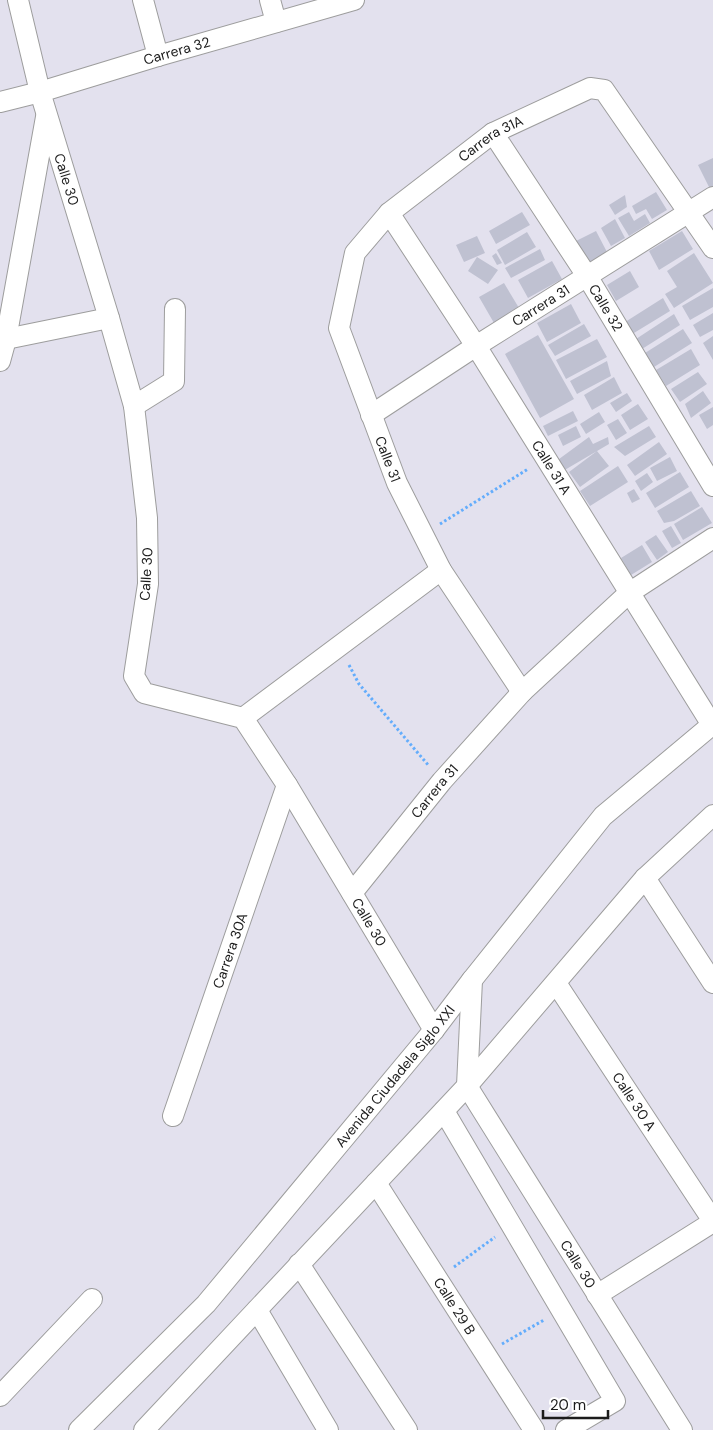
<svg xmlns="http://www.w3.org/2000/svg" width="713" height="1430" font-family="'DM Sans',sans-serif">
<style>
.building{fill:#bfc1d1}
.lines{fill:none;stroke-linecap:round;stroke-linejoin:round}
.minor-casing{stroke:#9d9d9d;stroke-width:22}
.path{stroke:#64adfc;stroke-width:3;stroke-dasharray:2.5 2.5;stroke-linecap:butt}
.minor{stroke:#fff;stroke-width:20}
.labels{text-anchor:middle;stroke-width:5;stroke-linejoin:round;paint-order:stroke}
.street-label{font-size:14px;fill:#1c1c1c;stroke:#fff}
</style>
<rect width="100%" height="100%" fill="#e3e1ee"/>
<!-- building -->
<path class="building" d="M713,158V190L711,191L698,165Z
M656,192L667,210L652,219L646,209L636,214L632,206Z
M625,195L627,207L615,215L609,205Z
M522,212L530,225L496,244L489,231Z
M629,212L634,221L645,214L650,223L629,236L618,218Z
M615,219L625,238L611,246L601,228Z
M596,231L608,254L588,264L576,241Z
M682,231L693,249L659,270L649,251Z
M527,232L536,247L505,265L497,250Z
M477,236L485,253L464,262L456,245Z
M540,249L545,260L511,278L505,268Z
M496,253L502,263L497,265L492,256Z
M694,253L713,283L674,308L665,294L677,287L667,271Z
M477,257L498,270L488,284L468,271Z
M552,261L562,279L528,298L518,280Z
M630,271L639,287L616,301L607,285Z
M504,283L519,308L494,323L479,297Z
M713,288V307L690,320L682,306Z
M663,298L670,311L629,336L622,324Z
M571,304L581,323L547,342L537,323Z
M713,313V330L700,337L693,325Z
M674,314L680,325L642,349L636,339Z
M584,324L591,336L555,356L548,345Z
M683,329L692,343L654,367L645,353Z
M538,335L574,399L540,418L505,354Z
M713,336V360L703,343Z
M597,339L607,357L566,379L556,360Z
M691,349L700,365L666,386L656,370Z
M607,361L611,376L577,394L570,381Z
M698,372L707,384L680,402L671,389Z
M614,377L622,393L592,410L584,395Z
M703,391L711,403L691,418L685,404Z
M627,393L632,401L616,412L610,403Z
M638,404L648,419L630,430L621,415Z
M713,407V425L707,429L699,415Z
M573,411L578,421L548,436L543,426Z
M599,412L605,422L586,434L580,424Z
M618,419L627,433L616,440L607,425Z
M576,426L581,437L563,446L558,435Z
M649,426L656,437L625,456L614,447Z
M589,437L593,444L608,437L609,444L563,471L555,462Z
M659,442L667,454L635,476L627,465Z
M597,451L609,466L580,487L569,472Z
M670,457L677,471L657,481L650,468Z
M618,466L628,482L590,506L580,491Z
M680,472L689,487L655,508L646,493Z
M647,473L653,482L641,491L635,481Z
M634,489L640,499L632,503L627,493Z
M691,491L700,506L674,521L664,523L657,511Z
M702,507L712,523L683,540L674,524Z
M671,526L681,543L672,548L662,531Z
M656,535L668,552L657,560L645,542Z
M642,545L652,562L631,575L621,558Z"/>
<g class="lines">
<defs>
<g id="minor">
<path id="s1" d="M18,0L40,92L109,318L134,406L147,518L148,584L134,676L144,693L243,718L287,785L434,1030"/>
<path d="M143,0L158,56"/>
<path d="M270,0L276,22"/>
<path id="s2" d="M0,102L40,92L158,56L354,0"/>
<path id="s3" d="M493,133L587,276L713,486"/>
<path id="s4" d="M389,213L476,346L712,725"/>
<path d="M0,338L6,339L109,318"/>
<path d="M0,361L6,339L46,117"/>
<path d="M134,406L174,381L175,309"/>
<path id="s5" d="M371,415L476,346L713,197"/>
<path id="s6" d="M522,692L441,570L397,483L339,328L355,253L389,213L493,133L590,88L604,90L713,248"/>
<path d="M243,718L441,570"/>
<path d="M645,878L713,983"/>
<path id="s7" d="M352,893L442,781L522,692L629,593L713,538"/>
<path id="s8" d="M472,980L467,1086L682,1430"/>
<path id="s9" d="M556,983L713,1221"/>
<path d="M444,1111L615,1401L566,1430"/>
<path id="s10" d="M173,1116L287,785"/>
<path id="s11" d="M376,1183L534,1430"/>
<path d="M299,1264L407,1430"/>
<path d="M597,1295L713,1222"/>
<path d="M257,1310L328,1430"/>
<path d="M0,1396L92,1299"/>
<path id="s12" d="M79,1430L206,1304L434,1030L472,980L603,816L713,724"/>
<path d="M144,1430L467,1086L645,878L713,815"/>
</g>
</defs>
<!-- minor casing -->
<use href="#minor" class="minor-casing"/>
<!-- path -->
<path class="path" d="M440,524L528,469
M349,665L359,684L429,766
M454,1267L495,1237
M502,1344L544,1320"/>
<!-- minor -->
<use href="#minor" class="minor"/>
</g>
<g class="labels">
<!-- street labels -->
<g class="street-label">
<text dy="5" stroke="none"><textPath href="#s2" startOffset="184">Carrera 32</textPath></text>
<text dy="5" stroke="none"><textPath href="#s6" startOffset="665">Carrera 31A</textPath></text>
<text dy="5" stroke="none"><textPath href="#s1" startOffset="186">Calle 30</textPath></text>
<text dy="5" stroke="none"><textPath href="#s5" startOffset="202">Carrera 31</textPath></text>
<text dy="5" stroke="none"><textPath href="#s3" startOffset="208">Calle 32</textPath></text>
<text transform="translate(388 459) rotate(69)" y="5">Calle 31</text>
<text dy="5" stroke="none"><textPath href="#s4" startOffset="302">Calle 31 A</textPath></text>
<text transform="translate(146 574) rotate(-87)" y="5">Calle 30</text>
<text dy="5" stroke="none"><textPath href="#s7" startOffset="131">Carrera 31</textPath></text>
<text dy="5" stroke="none"><textPath href="#s1" startOffset="1056">Calle 30</textPath></text>
<text dy="5" stroke="none"><textPath href="#s10" startOffset="175">Carrera 30A</textPath></text>
<text dy="5" stroke="none"><textPath href="#s12" startOffset="475">Avenida Ciudadela Siglo XXI</textPath></text>
<text dy="5" stroke="none"><textPath href="#s9" startOffset="142">Calle 30 A</textPath></text>
<text dy="5" stroke="none"><textPath href="#s8" startOffset="316">Calle 30</textPath></text>
<text dy="5" stroke="none"><textPath href="#s11" startOffset="146">Calle 29 B</textPath></text>
</g>
</g>
<!-- scale -->
<path d="M543 1410v8h65v-8" fill="none" stroke="#1c1c1c" stroke-width="2.5"/>
<text x="550" y="1410" font-size="15" fill="#1c1c1c" stroke="#ffffff" stroke-width="4" paint-order="stroke">20 m</text>
</svg>
